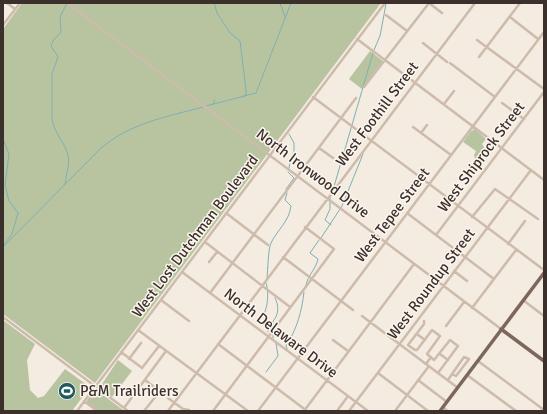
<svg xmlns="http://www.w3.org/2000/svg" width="547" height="414" font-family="Signika,sans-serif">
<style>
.green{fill:#b8c4a0}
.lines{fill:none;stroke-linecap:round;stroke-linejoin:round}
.stream{stroke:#7fb0b2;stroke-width:1}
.minor{stroke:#cdbbac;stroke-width:2.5}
.major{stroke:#7d675c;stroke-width:3.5}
.labels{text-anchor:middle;stroke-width:3;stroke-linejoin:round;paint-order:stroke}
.street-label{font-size:15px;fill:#3b302b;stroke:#fbf5ee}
.poi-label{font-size:15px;fill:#3b302b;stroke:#fbf5ee;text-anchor:start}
</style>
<rect width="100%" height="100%" fill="#f4ebe1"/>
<!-- green -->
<path class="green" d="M22,3H381L95,383L3,314V29Z
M370,51L383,61L362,89L349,79Z
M475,129L486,139L482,144L486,151L479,164L476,162L474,155L476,151L463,142L471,131Z
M3,320L35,344L27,360L30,390L38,398L44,396L65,369L90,387L72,411H3Z
M118,360L132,371L112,397L101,389L102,384Z
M95,389L123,410L122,411H98L86,402Z"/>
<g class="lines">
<!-- stream -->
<path class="stream" d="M214,3L217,13L230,33L240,41L246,90V95L242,97
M280,3L285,17
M374,50L380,36L386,4
M213,104L215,100
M206,106L256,93L291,3
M289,134L294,143V152L291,157L289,168
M3,139L9,154L5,185L9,201L18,213L12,234L3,246
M64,185C67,181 65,178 67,173C74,147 56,141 52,119V74L58,57L51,46L53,41L61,32L60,17L67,3
M286,189L294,178L288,172
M333,190L373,53
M330,197V209L325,220L331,225
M321,238L342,206L363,154
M3,247L100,149C130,123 166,117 203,107
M267,278C268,270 268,249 271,243C277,230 289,222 291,206L285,200L287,193
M266,283C269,291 268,306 264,314L268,324V332
M306,285C308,275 316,269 318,259L310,253L319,240
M273,329V321C279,315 279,305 275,298
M273,332V338
M287,349L286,345C297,330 302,310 304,292
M266,372L278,356L276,343"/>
<!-- minor -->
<path class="minor" d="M7,3L15,9
M67,3L501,329
M429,3L442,13
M386,15L407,31
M510,17L538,39
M3,25L20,3
M357,39L544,180
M477,40L544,89
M423,43L447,62
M479,57L520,3
M450,63L495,97
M364,87L429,3
M313,97L544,270
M502,103L524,119
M444,104L454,91
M413,127L451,155
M421,133L427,125
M319,148L333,158
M226,213L268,245
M407,213L494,279
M472,217L495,189L538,219
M436,235L544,92
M205,242L290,307
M508,244L525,221
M283,257L353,310
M209,262L217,252
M454,271L467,281
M182,272L368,411
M210,293L356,98
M161,300L189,321
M523,300L544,316
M472,308L516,250
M362,316L458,388
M3,317L128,411
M424,321V324L408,345L415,350H417L432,330L440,336L427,354L434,360L450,340L458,346L438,373
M446,326L464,302
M138,330L248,411
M417,334L425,340
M333,340L348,351
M218,344L307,411
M121,352L142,368L159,346
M440,354L448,360
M129,359L141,343
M478,361L544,410
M426,364L431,357
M378,373L428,411
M467,375L516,411
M145,380L162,393
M418,380L447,402
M448,380L452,374L456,376L469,359L464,357L452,374
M168,398L183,409L189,410
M84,401L97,411
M443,407L447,411
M124,408L166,351
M77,411L385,3
M144,411L160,391
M168,411L475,3
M213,411L334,249L305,227
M258,411L544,32
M304,411L414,264
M337,411L348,396
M349,411L531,170
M395,411L429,366"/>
<!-- major -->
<path class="major" d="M501,329L544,361
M440,411L544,273"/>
</g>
<!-- icons -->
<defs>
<symbol id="stadium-disc" viewBox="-11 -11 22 22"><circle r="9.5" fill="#1f5a5e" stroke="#fbf5ee"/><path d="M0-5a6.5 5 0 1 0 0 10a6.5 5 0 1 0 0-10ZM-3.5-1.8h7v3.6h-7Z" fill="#fff"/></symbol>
</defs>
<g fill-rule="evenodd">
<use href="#stadium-disc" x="57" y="381" width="20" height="20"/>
</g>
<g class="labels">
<!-- street labels -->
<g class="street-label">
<text transform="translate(377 114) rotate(-53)" y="5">West Foothill Street</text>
<text transform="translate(481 157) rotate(-53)" y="5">West Shiprock Street</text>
<text transform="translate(313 173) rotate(37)" y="5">North Ironwood Drive</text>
<text transform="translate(392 215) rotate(-53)" y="5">West Tepee Street</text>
<text transform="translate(195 236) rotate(-53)" y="5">West Lost Dutchman Boulevard</text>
<text transform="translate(431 284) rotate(-53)" y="5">West Roundup Street</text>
<text transform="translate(281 333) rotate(37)" y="5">North Delaware Drive</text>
</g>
<!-- poi labels -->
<g class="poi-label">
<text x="80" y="396">P&amp;M Trailriders</text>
</g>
</g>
<!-- border -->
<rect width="547" height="414" fill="none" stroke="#3b302b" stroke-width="8"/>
</svg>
